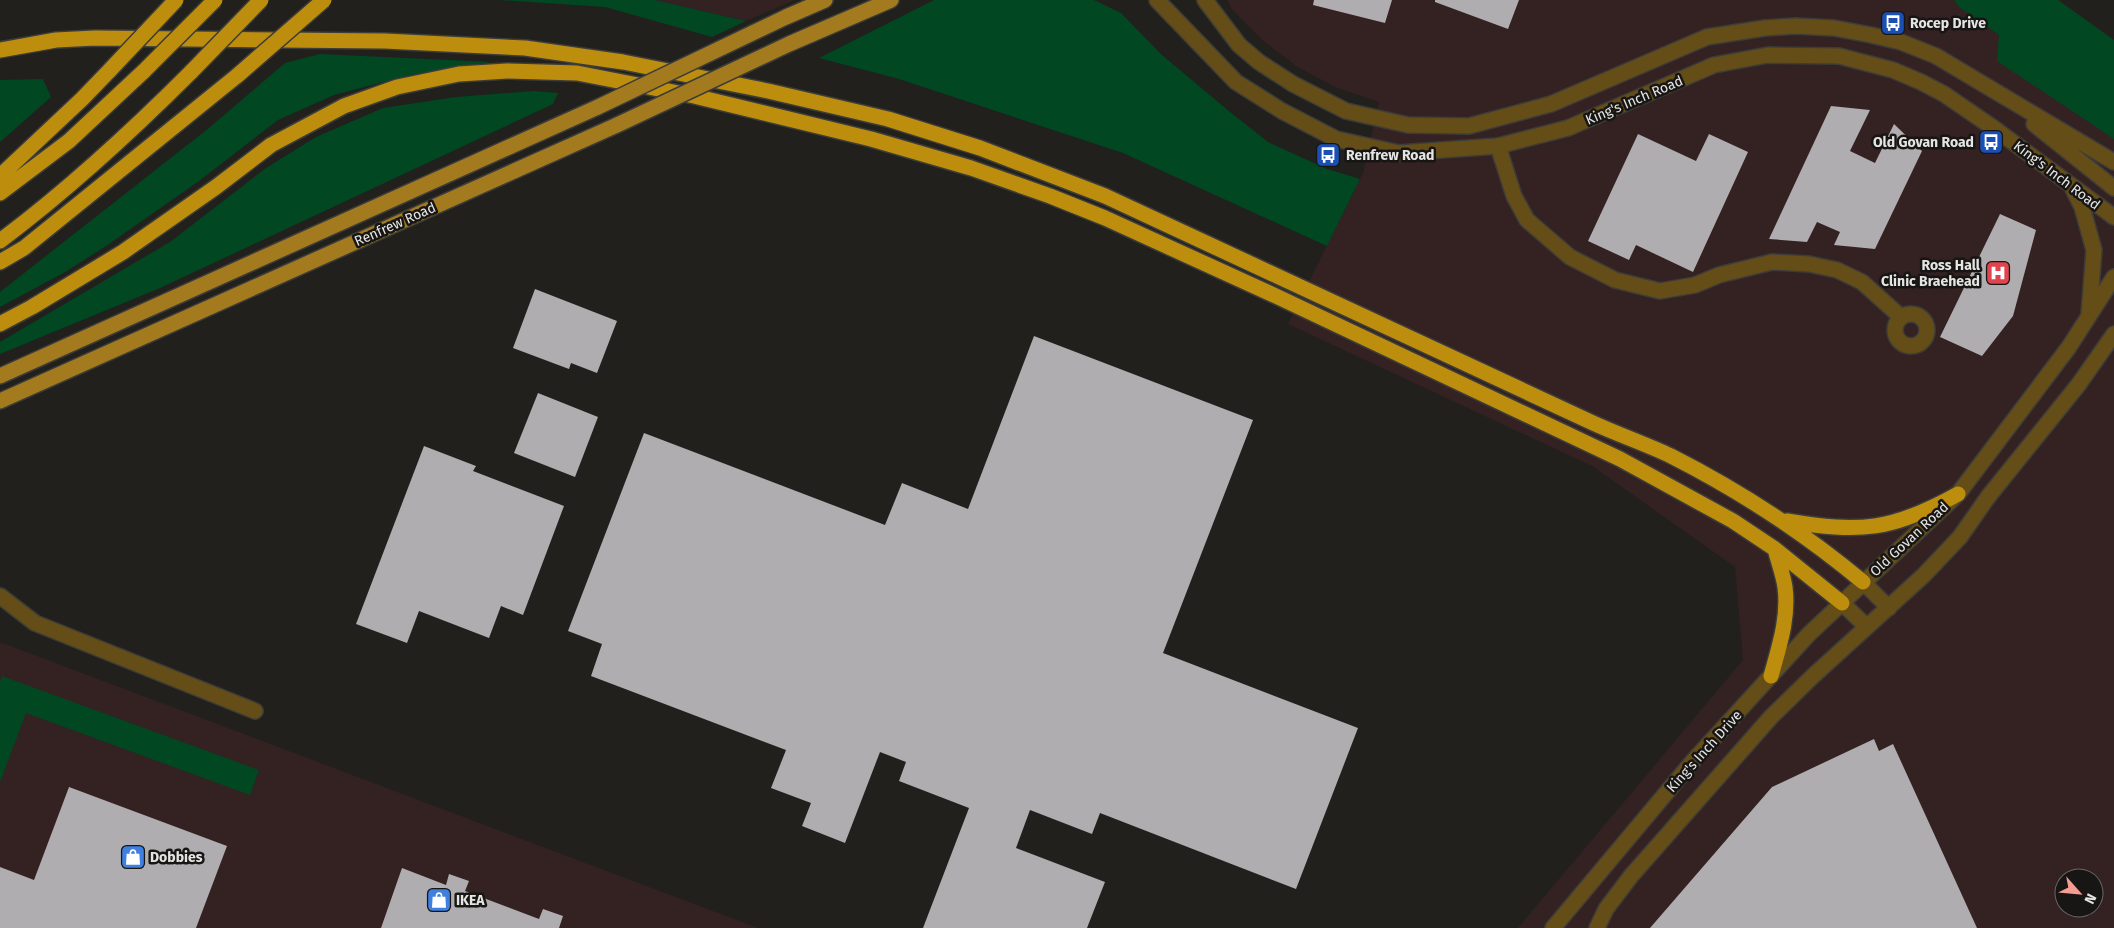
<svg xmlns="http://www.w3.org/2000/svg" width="2114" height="928" font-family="'Fira Sans',sans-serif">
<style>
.commercial{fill:#342122;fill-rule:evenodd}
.green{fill:#004722}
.building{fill:#afadb0}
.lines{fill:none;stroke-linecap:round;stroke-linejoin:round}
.minor-casing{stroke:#3c3c39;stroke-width:18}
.tertiary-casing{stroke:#3c3c39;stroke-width:18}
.primary-casing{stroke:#3c3c39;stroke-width:18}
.motorway-casing{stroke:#3c3c39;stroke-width:18}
.minor{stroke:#654d18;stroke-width:15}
.tertiary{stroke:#654d18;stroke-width:15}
.primary{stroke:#a37b1e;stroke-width:15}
.motorway{stroke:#bd8d0e;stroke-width:15}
.primary-bridge-casing{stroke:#3c3c39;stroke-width:18;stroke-linecap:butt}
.motorway-bridge-casing{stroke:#3c3c39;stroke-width:18;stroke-linecap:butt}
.primary-bridge{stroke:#a37b1e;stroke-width:15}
.motorway-bridge{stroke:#bd8d0e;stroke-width:15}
.labels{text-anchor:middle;stroke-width:5;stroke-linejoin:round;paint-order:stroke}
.poi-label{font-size:14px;font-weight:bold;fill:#e5e5e3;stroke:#171614;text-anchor:start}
.street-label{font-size:14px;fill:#e5e5e3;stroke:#171614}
</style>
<rect width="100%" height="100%" fill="#21201d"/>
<!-- commercial -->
<path class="commercial" d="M655,0H795L746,21Z
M1227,0H2058L2114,40V928H1518L1743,660L1735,567L1592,466L1288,324L1363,173L1379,102L1335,87L1296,66L1261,39L1232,9ZM2064,878H2094V908H2064Z
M0,642L758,928H0Z"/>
<!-- green -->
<path class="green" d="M499,0H655L746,21L712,37L605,7Z
M934,0H1094L1121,13L1162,55L1230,112L1268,142L1327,169L1360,179L1327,246L1123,153L899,79L819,58Z
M1954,0H2058L2114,40V139L1997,61L1999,35L1959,7Z
M320,54L491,62L410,75L334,95L278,120L199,181L109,244L67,271L0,307V292L209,128L285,63Z
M43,79L51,97L0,142V80Z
M534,91L558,93L553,104L160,288L0,354V342L170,242L266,168L316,137L383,108L456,97Z
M2,676L259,770L250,795L26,713L0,782V682Z"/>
<!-- building -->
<path class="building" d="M1314,0H1392L1385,23L1313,5Z
M1435,0H1519L1508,29L1435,2Z
M1831,106L1870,110L1850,151L1875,163L1894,124L1922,151L1875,249L1834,245L1840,232L1817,222L1807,242L1769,239Z
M1638,134L1696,161L1709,134L1748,152L1693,272L1636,245L1629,260L1588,241Z
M2000,214L2036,230L2013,316L1982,356L1940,337Z
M535,289L617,321L597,373L571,363L569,369L513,348Z
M1034,336L1253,420L1163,653L1358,728L1296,889L1100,813L1092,834L1030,810L1016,848L1105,882L1087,928H923L969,808L899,781L906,762L880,752L845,843L802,826L811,803L771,788L786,750L591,676L602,644L568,631L644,433L885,525L902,483L968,509Z
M538,393L598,417L575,477L514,453Z
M424,446L476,466L473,471L564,506L523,615L501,606L489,638L419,611L407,643L356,624Z
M1874,739L1879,751L1893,744L1977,928H1650L1772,787Z
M69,787L227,846L196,928H0V867L34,880Z
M402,868L446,885L449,874L469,881L465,891L539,919L543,909L563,916L559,928H381Z"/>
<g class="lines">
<defs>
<path id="minor" d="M1498,146L1514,196L1527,220L1570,257L1615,280L1660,291L1695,285L1719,275L1772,262L1809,264L1837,270L1862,282L1901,317
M1895 330a16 16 0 1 1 32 0a16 16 0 1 1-32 0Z
M0,596L35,623L255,711"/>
<path id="tertiary" d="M1157,0L1236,82L1282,111L1336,139L1399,153L1498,146L1568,128L1714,65L1768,55L1839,56L1893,70L1921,82L1944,94L1995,129L2114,217
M1205,0L1239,45L1259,62L1293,84L1346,111L1408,125L1469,126L1551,104L1707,37L1765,28L1795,26L1834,28L1871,35L1901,42L1936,56L2114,162
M2034,124L2114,188
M2073,189L2082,207L2094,250L2089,314
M1863,582L1889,608
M1842,603L1867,627
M1553,928L1693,761L1809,634L1958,494L2069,347L2114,277
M1597,928L1606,909L1631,876L1771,717L1813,676L1924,575L1960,537L1988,497L2079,384L2114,334"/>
<path id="primary" d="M786,17L825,0
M789,44L891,0
M0,376L598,107
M0,401L617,125"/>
<path id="motorway" d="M0,50L56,40L95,38L385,41L525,48L623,62L768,91L888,119L980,148L1105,196L1593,423C1619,435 1646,444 1671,456C1740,491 1803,532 1863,582
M0,176L82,99L110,70
M0,193L69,141L144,71
M0,241C68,190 131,132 191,72
M0,262L24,248L238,75
M0,324L32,307L123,252L216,187L271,145L344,106L397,87L459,74L507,71L577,73L694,96L871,139L971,168L1050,196L1105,218L1278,297L1620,459L1733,521L1775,549L1842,603
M1787,521C1860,533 1892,531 1958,494
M1771,676C1779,647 1789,618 1785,587C1783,574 1778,561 1775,549"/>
</defs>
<!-- minor casing -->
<use href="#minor" class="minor-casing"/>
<!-- tertiary casing -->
<use href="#tertiary" class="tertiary-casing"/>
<!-- primary casing -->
<use href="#primary" class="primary-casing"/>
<!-- motorway casing -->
<use href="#motorway" class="motorway-casing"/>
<!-- minor -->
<use href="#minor" class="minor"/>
<!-- tertiary -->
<use href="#tertiary" class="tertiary"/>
<!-- primary -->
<use href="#primary" class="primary"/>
<!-- motorway -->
<use href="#motorway" class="motorway"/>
<defs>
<path id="primary-bridge" d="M598,107L786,17
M617,125L789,44"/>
<path id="motorway-bridge" d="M110,70L176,0
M144,71L215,0
M191,72L261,0
M238,75L324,0"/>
</defs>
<!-- primary-bridge casing -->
<use href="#primary-bridge" class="primary-bridge-casing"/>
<!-- motorway-bridge casing -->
<use href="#motorway-bridge" class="motorway-bridge-casing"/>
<!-- primary-bridge -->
<use href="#primary-bridge" class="primary-bridge"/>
<!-- motorway-bridge -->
<use href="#motorway-bridge" class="motorway-bridge"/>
</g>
<!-- icons -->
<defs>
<symbol id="bus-square" viewBox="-11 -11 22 22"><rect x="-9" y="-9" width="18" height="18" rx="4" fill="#1a4fb4" stroke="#171614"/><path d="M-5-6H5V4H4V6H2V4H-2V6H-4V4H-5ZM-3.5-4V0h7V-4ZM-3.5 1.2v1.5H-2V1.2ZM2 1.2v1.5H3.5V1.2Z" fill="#fff"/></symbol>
<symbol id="hospital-square" viewBox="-11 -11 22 22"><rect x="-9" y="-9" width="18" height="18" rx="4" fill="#e0444e" stroke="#171614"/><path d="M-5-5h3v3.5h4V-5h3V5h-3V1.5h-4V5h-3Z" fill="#fff"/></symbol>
<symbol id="shop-square" viewBox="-11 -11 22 22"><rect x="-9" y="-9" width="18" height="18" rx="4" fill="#3f7fe0" stroke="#171614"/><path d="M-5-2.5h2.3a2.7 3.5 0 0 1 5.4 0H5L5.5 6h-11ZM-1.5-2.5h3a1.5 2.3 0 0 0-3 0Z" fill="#fff"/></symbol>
</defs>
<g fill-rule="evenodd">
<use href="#bus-square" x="1879" y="9" width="28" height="28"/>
<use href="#bus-square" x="1977" y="128" width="28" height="28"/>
<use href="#bus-square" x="1314" y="141" width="28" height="28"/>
<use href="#hospital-square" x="1984" y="259" width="28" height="28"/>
<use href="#shop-square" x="119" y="843" width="28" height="28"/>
<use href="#shop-square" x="425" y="886" width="28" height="28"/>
</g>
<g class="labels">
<!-- poi labels -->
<g class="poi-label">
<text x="1910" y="28">Rocep Drive</text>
<text x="1974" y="147" text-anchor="end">Old Govan Road</text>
<text x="1346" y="160">Renfrew Road</text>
<text x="1980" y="270" text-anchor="end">Ross Hall<tspan x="1980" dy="16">Clinic Braehead</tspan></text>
<text x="150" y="862">Dobbies</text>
<text x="456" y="905">IKEA</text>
</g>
<!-- street labels -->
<g class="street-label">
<text transform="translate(1634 100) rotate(-23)" y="5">King's Inch Road</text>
<text transform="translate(2057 175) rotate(37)" y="5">King's Inch Road</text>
<text transform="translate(395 224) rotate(-24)" y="5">Renfrew Road</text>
<text transform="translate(1909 539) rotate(-43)" y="5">Old Govan Road</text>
<text transform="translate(1704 751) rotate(-48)" y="5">King's Inch Drive</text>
</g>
</g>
<!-- north arrow -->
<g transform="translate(2079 893) rotate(117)"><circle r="24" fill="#171614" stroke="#696967"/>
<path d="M0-4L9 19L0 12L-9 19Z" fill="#f59c93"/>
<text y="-8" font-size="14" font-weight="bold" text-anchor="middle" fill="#e5e5e3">N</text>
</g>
</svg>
